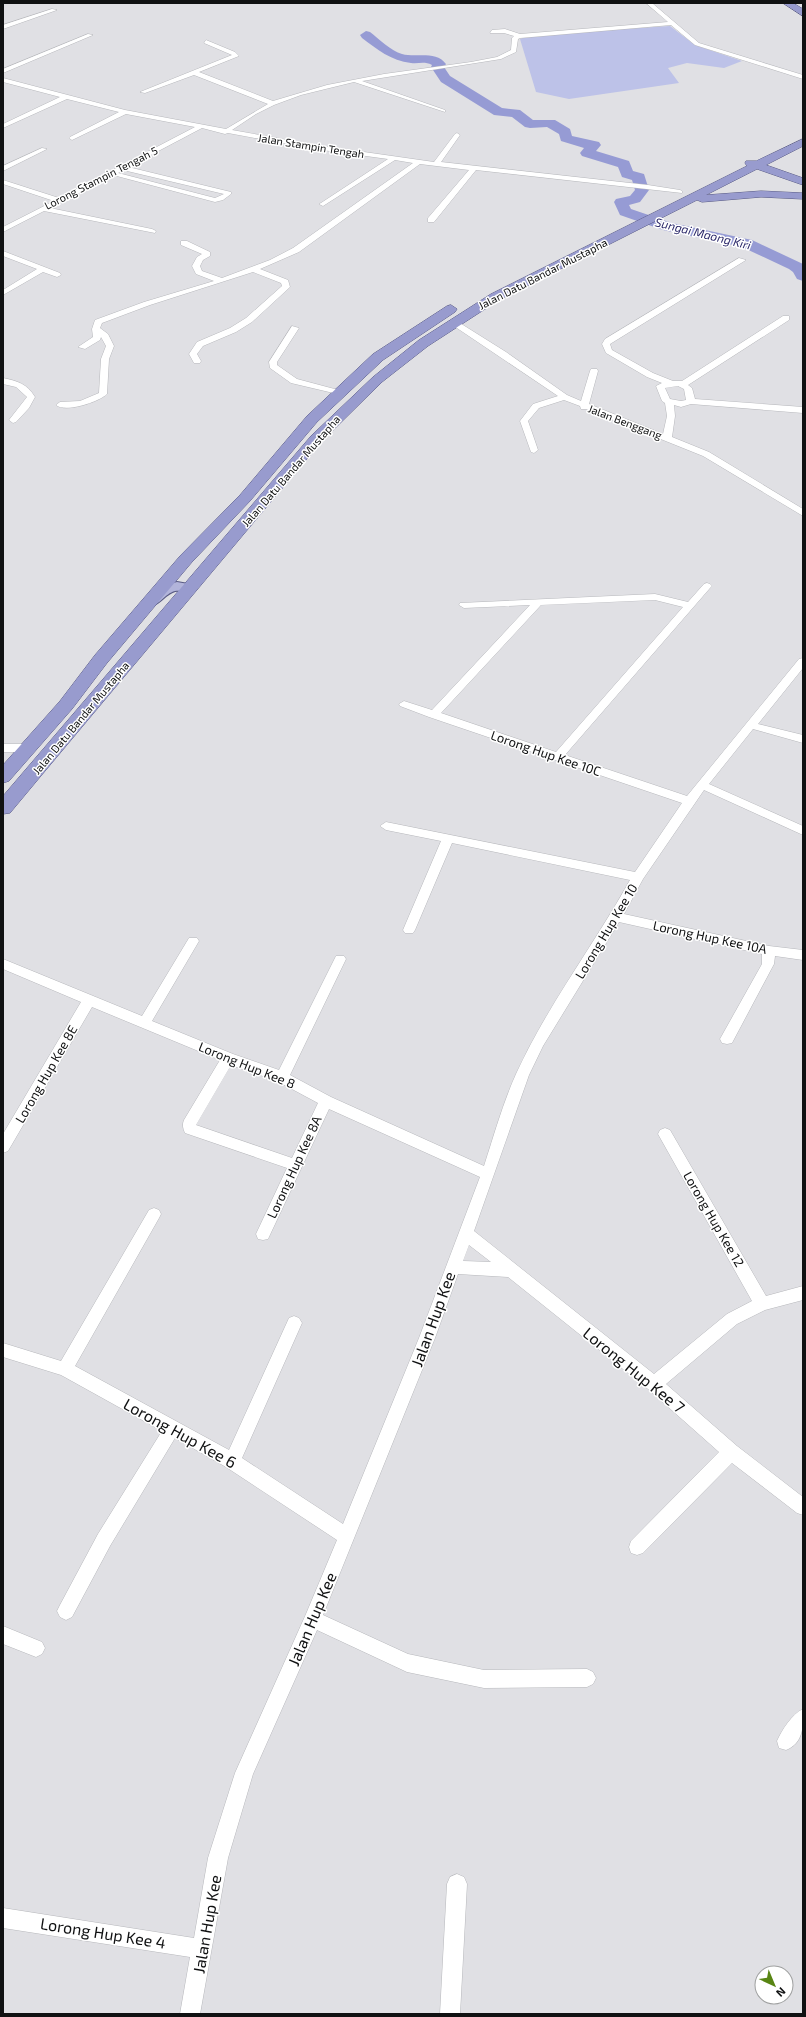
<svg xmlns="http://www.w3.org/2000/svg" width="806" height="2017" font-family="'Exo 2',sans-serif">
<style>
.green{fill:#bdc2e8}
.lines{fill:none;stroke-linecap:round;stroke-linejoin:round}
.river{fill:#969bd4;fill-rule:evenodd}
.minor-casing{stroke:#b7b8bc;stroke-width:1}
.primary-casing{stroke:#585a84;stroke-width:2}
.trunk-casing{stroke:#585a84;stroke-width:1}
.minor{fill:#fff;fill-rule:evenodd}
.primary{fill:#b2b4da;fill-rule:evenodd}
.trunk{fill:#989bce;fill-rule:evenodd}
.labels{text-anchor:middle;stroke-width:3;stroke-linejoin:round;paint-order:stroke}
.far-street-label{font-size:11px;fill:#101112;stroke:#fff}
.far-water-label{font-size:12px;font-style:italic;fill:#2a2769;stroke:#fff}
.street-label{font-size:13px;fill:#101112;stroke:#fff}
.near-street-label{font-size:16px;fill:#101112;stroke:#fff}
</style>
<rect width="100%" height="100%" fill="#e0e0e4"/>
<!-- green -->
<path class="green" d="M670,26L695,45L742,61L724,68L687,63L668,68L679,83L569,99L536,92L520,39L532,35Z"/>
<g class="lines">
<!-- river -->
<path class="river" d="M366,31L370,32C379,39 391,51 402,54C416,58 436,50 446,64L444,67L450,76L502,108L520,110L533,120H555L570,129L572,136L599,142L601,145L596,151L629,161L633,171L644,174L649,190L640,202L629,205L631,209L672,223L752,240L803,264V281L797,279L793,272L789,269L742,247L663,230L620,215L614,202L616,199L630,196L635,190L632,180L622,177L618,167L582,156L580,153L584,148L561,141L559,134L547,127L530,128L525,127L512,117L494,115L441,82L431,67L432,65C424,61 419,64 411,63C391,61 377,49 362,38L360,35Z"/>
<defs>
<path id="minor" d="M646,3H652L699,43L803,75V79L695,45L671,25L520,38L518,39L516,52L501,59L362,81L445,110V112L354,82L301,95L274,105L256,114L232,130L315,145L434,162L455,134L457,133L460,135L441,162L648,185L680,190L682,191V193L476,170L434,222H428V218L469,170L420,164L299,252L260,269L288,280L290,287L252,322L236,332L203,346L197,354L201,361L200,363H194L189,354L197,342L230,328L246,318L282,286L281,283L253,272L150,305L102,323L100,328L108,334L114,346L109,359L107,394C99,402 65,413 56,405L60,402L80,401L99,393L101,359L106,346L101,337L100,340L85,349L78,347L93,337L92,329L95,320L144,302L214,281L196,274L192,266L197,257L202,254L181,245V241H187L210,252V256L203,260L200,266L202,271L222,278L270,260L293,248L413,163L395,160L323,206L319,204L321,203L388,159L315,149L228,133L225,134L202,128L128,167L231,192V194L223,200L215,202L113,175L50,208L152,229L156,231L155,233L44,211L3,232V227L54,201L3,184V180L59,198L195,127L126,114L72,140L69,138L70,137L119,112L67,99L3,128V124L60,97L3,82V78L125,110L226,129L268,104L194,75L145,93L140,92L232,55L204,43L206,40L235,52L239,56L199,72L273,101L327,85L384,74L471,62L497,57L511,50L512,38L514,36L504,33H490L492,30L505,29L520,34L668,22ZM123,170L224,194L215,198L118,173Z
M52,9L57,10L3,29V25Z
M88,34L93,35L3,73V69Z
M42,148L47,149L3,171V166Z
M3,251L60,273L61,275L57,277L43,272L3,295V290L37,269L3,256Z
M739,258L746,260L610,344L612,350L653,373L673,381H682L783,316H789V320L688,385L692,388L695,399L803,407V413L691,404L681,407L674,405L675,416L672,437L709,452L803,509V516L703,456L586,409H581L580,406L564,400L539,408L528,421L538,450L534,453L531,452L520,421L533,404L558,396L448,322L455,320L506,352L567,395L581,401L590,371L591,369H597L598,371L589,404L663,434L667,416L665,403L662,401L656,386L662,383L647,377L606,353L602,344L605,339ZM678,386L684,389L686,400L681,401L670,399L665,388Z
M292,326L299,328L277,362V365L297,379L342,391V395L291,383L270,368L269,362Z
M3,378C18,381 27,384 35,397L29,408L16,422L13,423L9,420L27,397L16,387L3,384Z
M707,583L710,584L712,586L710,588L565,755L687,796L799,659L803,658V668L758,724L803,735V743L753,729L709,784L803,826V835L704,790L643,879L624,914L769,946L803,950V960L775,956L774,964L732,1043L727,1044L722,1043L720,1039L762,964V954L619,922L543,1046L529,1075L474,1231L654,1374L727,1314L752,1301L658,1134L660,1130L665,1128L670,1130L766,1296L803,1286V1300L765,1310L737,1324L666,1384L737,1446L803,1497V1515L797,1513L732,1463L643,1553L637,1555L631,1553L629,1547L631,1541L719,1452L648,1389L508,1277L458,1274L435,1338L323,1615L408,1654L484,1670L587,1669L593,1672L596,1678L593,1684L587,1687L484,1688L407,1672L317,1630L253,1774L228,1858L200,2014H180L190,1957L3,1928V1908L194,1938L208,1858L235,1773L306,1614L337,1540L226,1467L175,1438L110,1546L72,1617L66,1620L60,1617L57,1611L60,1605L98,1534L162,1431L61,1375L3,1357V1343L61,1361L149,1210L154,1208L159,1210L161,1214L159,1218L75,1366L229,1450L289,1318L294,1316L299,1318L302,1323L242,1458L343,1524L419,1338L480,1177L329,1109L268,1239L263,1240L258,1239L256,1234L287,1168L185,1133C183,1128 182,1125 184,1120L220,1060L92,1007L8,1151L3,1153V1134L81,1002L3,969V959L142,1016L189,938H197L199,941L152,1021L233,1054L279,1070L336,956H344L346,959L290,1075L331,1097L484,1166C494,1135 503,1103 516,1074C547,1006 594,945 630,880L452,843L415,930L413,933H405L403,930L441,841L386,830L380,826L386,822L635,872L682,803L429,717L400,706L399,704L404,701L432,710L530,605L464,608L459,605L460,603L655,594L688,602L704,584ZM655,600L683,607L556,752L441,713L541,605ZM231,1065L277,1081L318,1103L292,1158L196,1125ZM469,1245L491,1262L463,1261Z
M3,744H28L34,748L28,752H3Z
M3,1626L42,1642L45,1648L42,1654L36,1657L3,1644Z
M803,1709C803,1726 804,1743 786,1750L779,1748L777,1741C782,1730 792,1714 803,1709Z
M457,1874L464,1877L467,1884L460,2014H440L447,1884L450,1877Z"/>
<path id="primary" d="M177,582L194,585L197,588L194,591C188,593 182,590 175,591C163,594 159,609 145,605L142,602L162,586Z"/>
<path id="trunk" d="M783,3H793L803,9V16Z
M803,139V146L766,165L803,178V185L757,169L706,195L761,191L803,193V199L761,197L702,202L697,200L499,300L428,346L382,382L321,442L40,777L10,813L3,814V796L311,436L373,377L419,340L491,294L747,166L745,163L746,161H756Z
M451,305L457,309L455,312L383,360L317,422L250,501L192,562L107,663L72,709L9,781L3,783V765L60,701L95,655L180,556L240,495L307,416L373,354L447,306Z"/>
</defs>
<!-- minor casing -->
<use href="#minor" class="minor-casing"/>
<!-- primary casing -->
<use href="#primary" class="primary-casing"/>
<!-- trunk casing -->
<use href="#trunk" class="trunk-casing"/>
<!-- minor -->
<use href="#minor" class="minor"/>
<!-- primary -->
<use href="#primary" class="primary"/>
<!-- trunk -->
<use href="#trunk" class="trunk"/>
</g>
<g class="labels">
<!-- far-street labels -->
<g class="far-street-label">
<text transform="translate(311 146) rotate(9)" y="4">Jalan Stampin Tengah</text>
<text transform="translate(101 178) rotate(-27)" y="4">Lorong Stampin Tengah 5</text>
<text transform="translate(543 274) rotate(-27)" y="4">Jalan Datu Bandar Mustapha</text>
<text transform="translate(625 422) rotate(21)" y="4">Jalan Benggang</text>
<text transform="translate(291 471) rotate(-49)" y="4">Jalan Datu Bandar Mustapha</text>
<text transform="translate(81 718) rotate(-50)" y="4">Jalan Datu Bandar Mustapha</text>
</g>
<!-- far-water labels -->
<g class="far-water-label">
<text transform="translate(703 234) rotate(14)" y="4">Sungai Maong Kiri</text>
</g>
<!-- street labels -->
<g class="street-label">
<text transform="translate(546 753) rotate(19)" y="5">Lorong Hup Kee 10C</text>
<text transform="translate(606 931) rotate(-59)" y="5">Lorong Hup Kee 10</text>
<text transform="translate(710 937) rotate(12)" y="5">Lorong Hup Kee 10A</text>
<text transform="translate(247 1065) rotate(22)" y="5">Lorong Hup Kee 8</text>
<text transform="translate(46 1074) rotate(-60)" y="5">Lorong Hup Kee 8E</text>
<text transform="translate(294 1167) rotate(-65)" y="5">Lorong Hup Kee 8A</text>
<text transform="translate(714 1219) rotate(60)" y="5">Lorong Hup Kee 12</text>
</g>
<!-- near-street labels -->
<g class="near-street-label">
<text transform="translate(433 1319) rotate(-70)" y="6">Jalan Hup Kee</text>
<text transform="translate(634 1370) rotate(39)" y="6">Lorong Hup Kee 7</text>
<text transform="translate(180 1433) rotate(29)" y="6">Lorong Hup Kee 6</text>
<text transform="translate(312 1619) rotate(-67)" y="6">Jalan Hup Kee</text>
<text transform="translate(207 1924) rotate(-80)" y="6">Jalan Hup Kee</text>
<text transform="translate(103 1933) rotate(9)" y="6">Lorong Hup Kee 4</text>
</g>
</g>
<!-- border -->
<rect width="806" height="2017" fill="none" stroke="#101112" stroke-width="8"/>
<!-- north arrow -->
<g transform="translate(774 1985) rotate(136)"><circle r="19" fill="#ffffff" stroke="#9fa0a0"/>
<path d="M0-3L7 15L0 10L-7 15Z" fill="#588513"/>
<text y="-6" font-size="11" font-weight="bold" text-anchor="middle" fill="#101112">N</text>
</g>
</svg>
